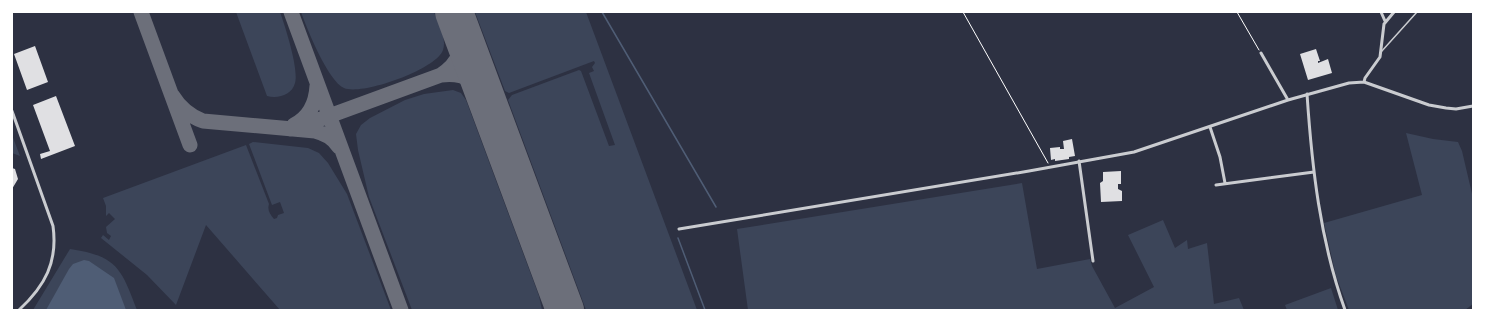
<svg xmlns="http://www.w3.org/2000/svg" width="1485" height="322" font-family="'Asap Condensed',sans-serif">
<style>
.green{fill:#3c4559}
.water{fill:#4f5d75}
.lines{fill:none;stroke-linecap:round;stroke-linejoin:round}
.stream{stroke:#4f5d75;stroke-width:1.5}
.taxiway{stroke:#6c6f7a;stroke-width:15}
.runway{stroke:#6c6f7a;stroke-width:38}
.building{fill:#e0e0e3}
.path{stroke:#fff;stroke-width:1}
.service{stroke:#caccd0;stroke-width:1.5}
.minor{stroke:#caccd0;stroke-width:3}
</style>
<rect width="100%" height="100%" fill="#2d3142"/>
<!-- green -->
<path class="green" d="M236,12H280C285,26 299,69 295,83C292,95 278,99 267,96Z
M301,12H434C438,23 447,38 443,50C437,69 362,96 344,88C328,81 307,29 301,12Z
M475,12H586L697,310H586L508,100L512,95L579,70L581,71L609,146L615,145L589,73L594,71L592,67L595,63L594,61L509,93L505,91Z
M453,90L461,93L466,100L539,296L542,310H412L369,197L358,150L356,134L361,125L370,118L405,100L424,94Z
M1406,133L1433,139L1458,142L1462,151L1473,198V304L1465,310H1349L1336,276L1324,223L1422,195Z
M12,135L20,156L12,153Z
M253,142L308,148L319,153L328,163L347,194L391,310H280L206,225L176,305L147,275L101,238L103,235L109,240L111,236L107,233L106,227L115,219L109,213L106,216V206L103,198L246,145L269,204C267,210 270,214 274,219L277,218L278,215L284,213L280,202L272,205L249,144Z
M1022,183L1037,269L1090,259L1092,266L1115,308L1154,287L1128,235L1163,220L1175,248L1187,240L1188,249L1207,243L1214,304L1239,298L1244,310H748L737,229Z
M70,249C117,256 121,268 137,310H33Z
M1331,288L1338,310H1287L1285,305Z"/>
<!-- water -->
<path class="water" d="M84,260L89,261L114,278L126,310H46L69,269L73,264Z"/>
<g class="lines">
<!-- stream -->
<path class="stream" d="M602,12L716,207
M678,238L705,310"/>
<!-- taxiway -->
<path class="taxiway" d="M141,12L190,145
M291,12L401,310
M441,75C466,72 477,81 488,102
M172,95C180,108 189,116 203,121L315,131C326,134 333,138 339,147
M294,125C310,117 316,103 317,86
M290,129L310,123L441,75C460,62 463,50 460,28
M556,286L561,310"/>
<!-- runway -->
<path class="runway" d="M454,12L565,310"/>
</g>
<!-- building -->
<path class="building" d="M35,46L48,82L27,90L14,54Z
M1316,49L1320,61H1318V63L1328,59L1332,73L1308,80L1300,54Z
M56,96L75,146L41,159L40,154L50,151L33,105Z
M1072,139L1075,156L1069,157V159L1055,161V159L1051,160L1050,148L1060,147V149H1064L1063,141Z
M12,168L15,169L18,179L12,189Z
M1121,171V184H1118V189L1122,191V201L1101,202L1100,183L1103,181V172Z"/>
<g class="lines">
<!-- path -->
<path class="path" d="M963,12L1048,163
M1237,12L1259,50"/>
<!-- service -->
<path class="service" d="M1381,52L1417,12"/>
<!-- minor -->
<path class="minor" d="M1381,12L1385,21
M1261,53L1288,100
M1364,82L1365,78L1380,57L1384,24L1394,12
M1307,94C1312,168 1320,240 1345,310
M12,111L53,226C58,262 45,286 19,310
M1210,127L1220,157L1225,183
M1079,161L1093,261
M1216,185L1314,172
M679,229L1029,171L1134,152L1288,100L1349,83L1364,82L1429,105L1446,108L1456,109L1473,106"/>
</g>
<!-- border -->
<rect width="1485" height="322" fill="none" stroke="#ffffff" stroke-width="26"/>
</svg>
